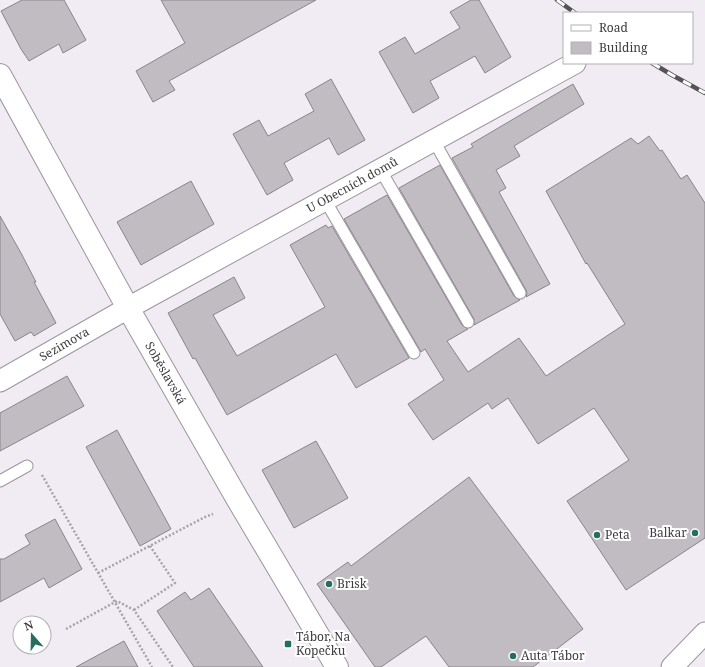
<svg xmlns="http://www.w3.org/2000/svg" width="705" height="667" font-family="'Noto Serif',serif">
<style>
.building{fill:#c1bcc2;stroke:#89848b}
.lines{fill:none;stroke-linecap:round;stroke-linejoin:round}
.service-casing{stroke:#9b969c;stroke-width:13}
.minor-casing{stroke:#9b969c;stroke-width:23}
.secondary-casing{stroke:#9b969c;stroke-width:24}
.path{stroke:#a7a3a8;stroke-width:2.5;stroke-dasharray:2 2;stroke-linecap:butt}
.service{stroke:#fff;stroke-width:11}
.minor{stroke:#fff;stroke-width:21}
.secondary{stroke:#fff;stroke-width:22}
.rail-casing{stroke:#565357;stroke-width:4.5}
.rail{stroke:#fff;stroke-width:3;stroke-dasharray:9;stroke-linecap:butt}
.poi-dot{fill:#266d61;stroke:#fff;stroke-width:1.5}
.labels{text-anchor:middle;stroke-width:4;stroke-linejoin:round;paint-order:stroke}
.street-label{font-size:12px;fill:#3d3b3e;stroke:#fff}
.poi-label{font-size:12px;fill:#3d3b3e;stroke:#fff;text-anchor:start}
</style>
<rect width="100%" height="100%" fill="#f1ecf3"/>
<!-- building -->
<path class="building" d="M22,0H64L86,40L63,53L59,44L29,61L21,49L1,11Z
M161,0H316L169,81L175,90L153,102L136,71L185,43Z
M471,0H479L511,57L485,73L475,56L430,81L439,98L413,113L379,52L405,37L415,54L460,28L450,12Z
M331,79L365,140L338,155L329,138L284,163L293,180L267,195L233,134L259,120L268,136L314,111L305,94Z
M573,84L584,104L514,146L520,156L496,170L506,188L499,192L550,284L526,297L527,293L526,290L452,158L473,147L471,144Z
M649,136L660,151L662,150L681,179L687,175L705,203V538L626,590L567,501L629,460L594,408L538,444L508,398L492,409L488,403L433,440L408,404L444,380L425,349L421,352L344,219L387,195L462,325L468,329L447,341L468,372L519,338L546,376L625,324L587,263L586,264L546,191L631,138L638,144Z
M440,165L514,296L520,300L474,325V319L399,188Z
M191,181L214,224L141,265L117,222Z
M0,216L21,253L36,282H34L56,323L34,336L31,332L15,341L0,314Z
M326,225L328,228L332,226L409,358L356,388L336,354L227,415L195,358L193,359L168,313L234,277L245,298L213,315L237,356L325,307L290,245Z
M67,376L84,406L0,451V413Z
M117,430L171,529L140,546L86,447Z
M316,441L348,498L294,528L262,470Z
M469,477L583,629L533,667H449L426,636L381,667H375L317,584L348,562L351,566Z
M55,519L82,569L49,588L44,578L0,602V559H4L30,544L25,535Z
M209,588L263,667H194L157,611L185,592L191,600Z
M124,641L138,667H76Z"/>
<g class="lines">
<defs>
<path id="service" d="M434,141L520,293
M380,169L468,322
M325,200L414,353
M0,481L27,466"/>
<g id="minor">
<path id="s1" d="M0,381L128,308L575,63"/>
<path d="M672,667L705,633"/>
</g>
<g id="secondary">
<path id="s2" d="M0,75L128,308L238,500L337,667"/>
</g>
</defs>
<!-- service casing -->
<use href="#service" class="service-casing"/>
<!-- minor casing -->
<use href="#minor" class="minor-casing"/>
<!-- secondary casing -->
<use href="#secondary" class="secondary-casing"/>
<!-- path -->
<path class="path" d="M42,475L152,667
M98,573L205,517L213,514
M134,610L175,583L150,546
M66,629L117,601L134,610L173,667"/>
<!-- service -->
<use href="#service" class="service"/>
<!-- minor -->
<use href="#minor" class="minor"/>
<!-- secondary -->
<use href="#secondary" class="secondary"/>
<defs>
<path id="rail" d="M557,0L575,13
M652,63L672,75L705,93"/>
</defs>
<!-- rail casing -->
<use href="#rail" class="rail-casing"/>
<!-- rail -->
<use href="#rail" class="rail"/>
</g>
<!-- markers -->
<g class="poi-dot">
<circle cx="695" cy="533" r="4"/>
<circle cx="597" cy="535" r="4"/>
<circle cx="329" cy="584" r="4"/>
<rect x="284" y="640" width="8" height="8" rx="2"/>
<circle cx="513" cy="656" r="4"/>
</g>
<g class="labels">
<!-- street labels -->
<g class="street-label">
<text dy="4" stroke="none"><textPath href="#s1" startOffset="403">U Obecních domů</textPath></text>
<text dy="4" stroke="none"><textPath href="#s1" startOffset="74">Sezimova</textPath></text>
<text dy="4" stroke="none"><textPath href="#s2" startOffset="341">Soběslavská</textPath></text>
</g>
<!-- poi labels -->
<g class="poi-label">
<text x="687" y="537" text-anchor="end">Balkar</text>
<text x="605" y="539">Peta</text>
<text x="337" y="588">Brisk</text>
<text x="296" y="641">Tábor, Na<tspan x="296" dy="14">Kopečku</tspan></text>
<text x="521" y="660">Auta Tábor</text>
</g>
</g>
<!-- legend -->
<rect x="563" y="12" width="130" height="52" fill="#ffffff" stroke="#b1b1b2"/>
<rect x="571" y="25" width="20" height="6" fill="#ffffff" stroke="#b1b1b2"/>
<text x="599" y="32" font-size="12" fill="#3d3b3e">Road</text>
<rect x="571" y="42" width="20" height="12" fill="#c1bcc2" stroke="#b1b1b2"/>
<text x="599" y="52" font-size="12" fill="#3d3b3e">Building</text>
<!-- north arrow -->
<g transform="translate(32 635) rotate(340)"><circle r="19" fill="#ffffff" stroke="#b1b1b2"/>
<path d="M0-3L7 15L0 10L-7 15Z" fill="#266d61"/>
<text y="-6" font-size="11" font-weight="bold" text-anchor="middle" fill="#3d3b3e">N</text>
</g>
</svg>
